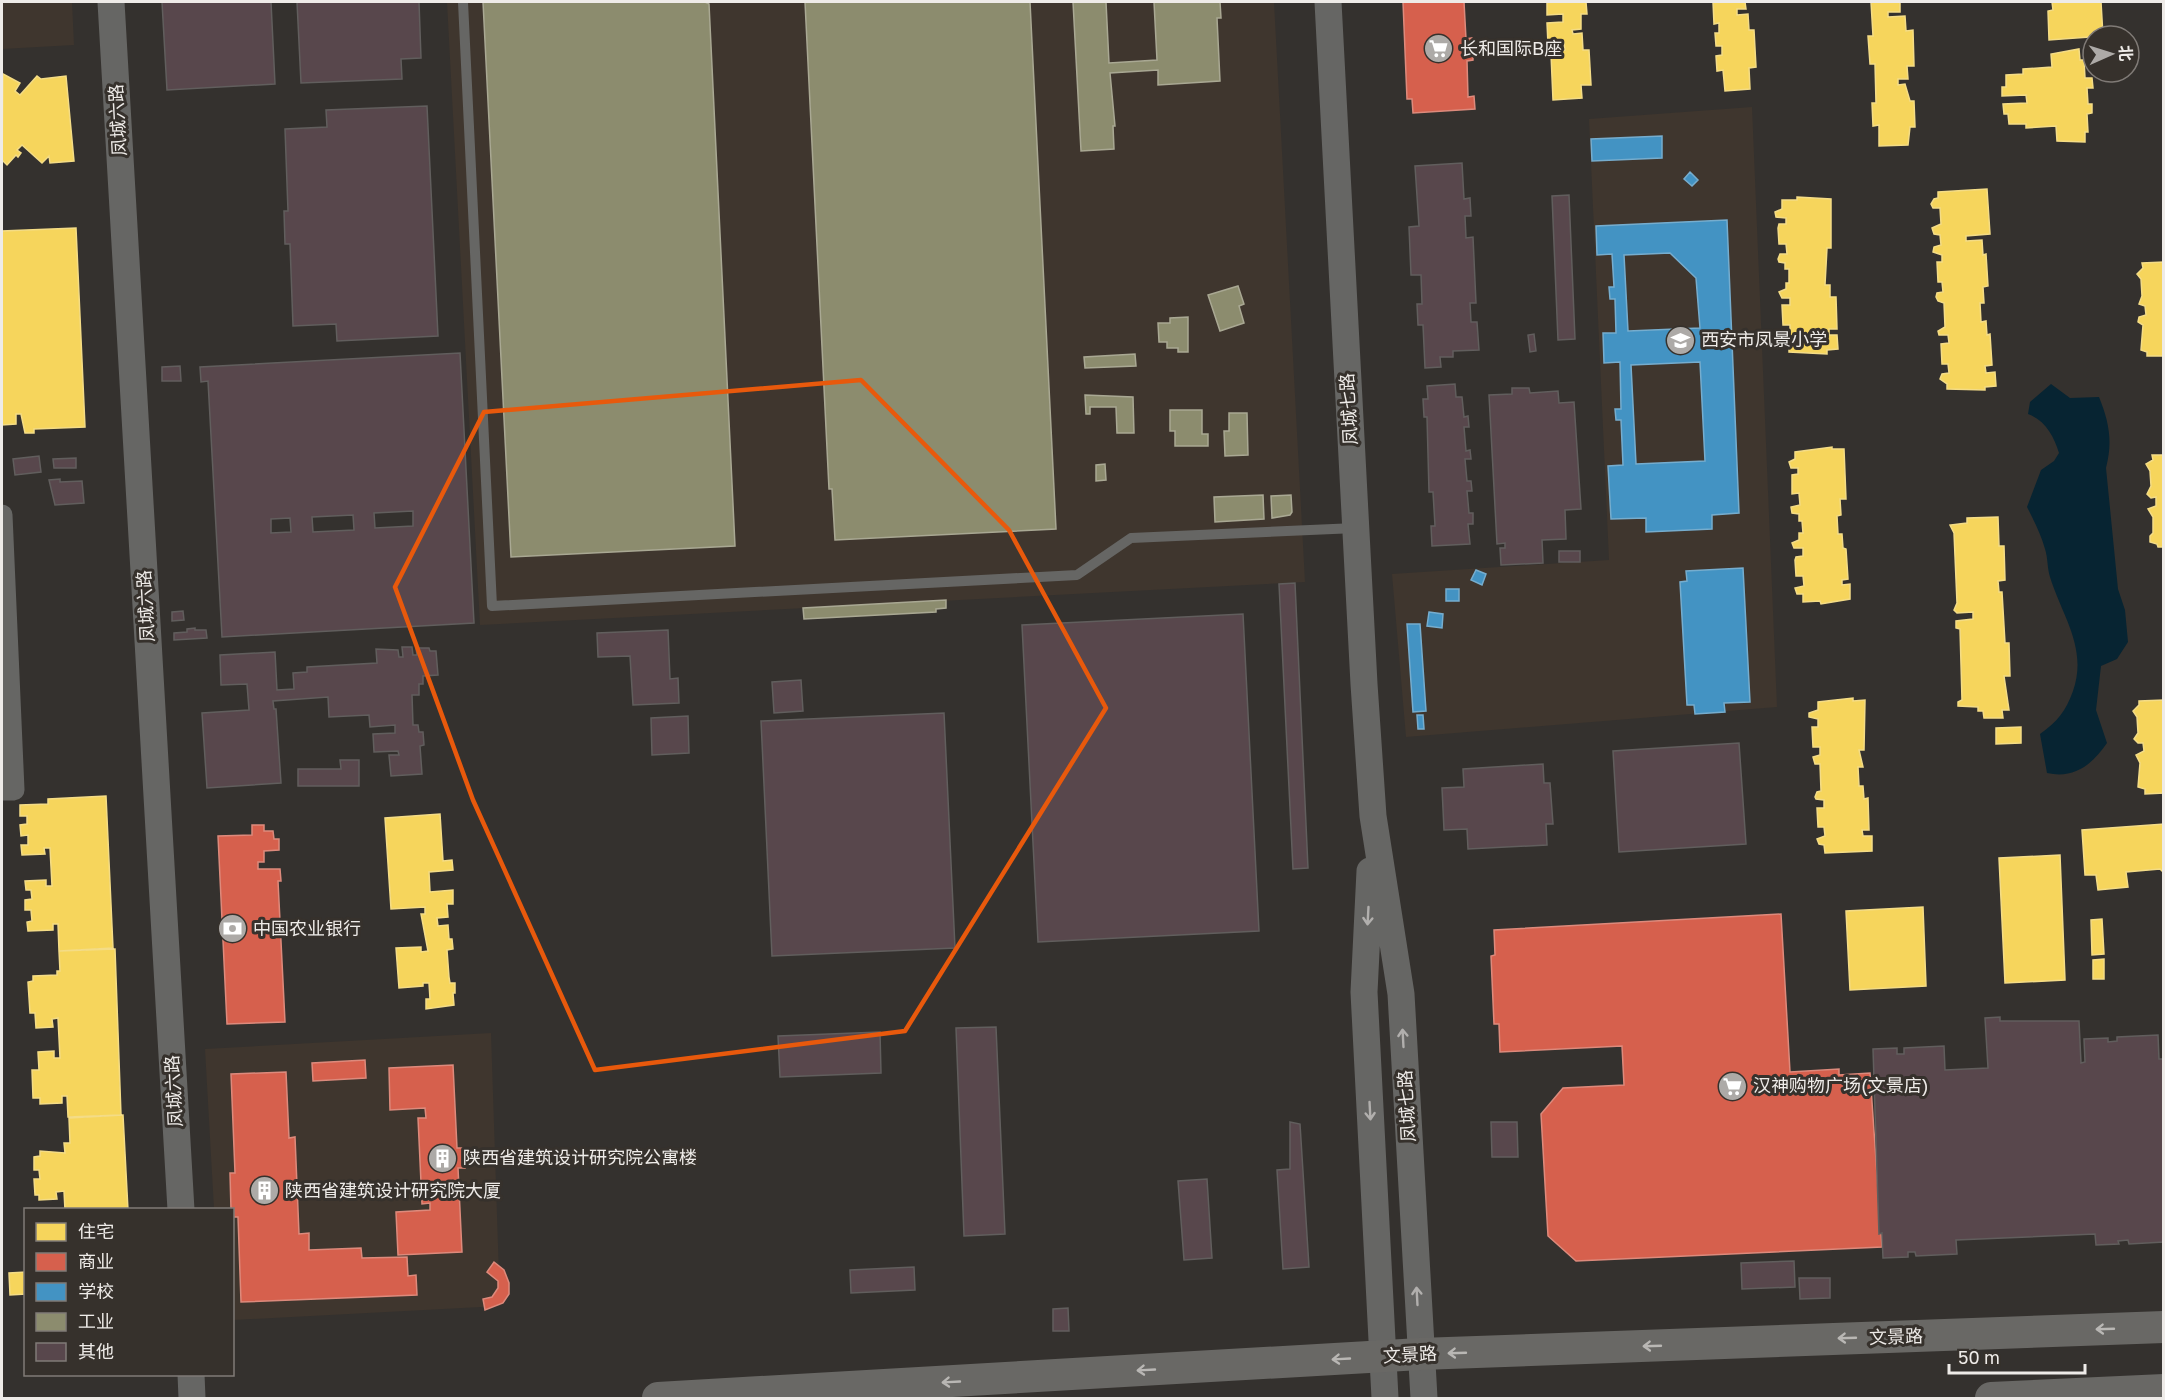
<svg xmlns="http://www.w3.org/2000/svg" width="2165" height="1400" font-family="'Golos Text','Noto Sans SC',sans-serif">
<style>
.built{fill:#3f362e}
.water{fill:#072432}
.homes{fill:#f6d55c;stroke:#f4dc86;stroke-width:1.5}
.shops{fill:#d6604d;stroke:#dd8a7c;stroke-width:1.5}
.schools{fill:#4393c3;stroke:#76adce;stroke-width:1.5;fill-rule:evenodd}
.industry{fill:#8c8c6e;stroke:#a9a893;stroke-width:1.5}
.building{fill:#58474c;stroke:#615e5d;stroke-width:1.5;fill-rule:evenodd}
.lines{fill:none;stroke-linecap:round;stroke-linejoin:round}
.service{stroke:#666664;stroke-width:10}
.minor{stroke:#666664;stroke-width:21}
.tertiary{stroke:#666664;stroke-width:27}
.secondary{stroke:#696865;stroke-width:32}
.oneway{stroke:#b1afad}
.oneway2{stroke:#b9b7b4}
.marked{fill:none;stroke:#e8590c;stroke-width:4.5;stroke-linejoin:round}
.labels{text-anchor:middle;stroke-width:6;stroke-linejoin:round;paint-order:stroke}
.poi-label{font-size:18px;fill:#eeebe8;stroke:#36312c;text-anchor:start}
.street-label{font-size:18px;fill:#eeebe8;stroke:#36312c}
</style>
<rect width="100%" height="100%" fill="#34312e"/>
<!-- built -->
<path class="built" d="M2,2H72L74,45L2,49Z
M447,2H1274L1305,582L480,625Z
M1752,107L1777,707L1406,737L1392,574L1609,560L1589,119Z
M491,1033L500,1306L233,1320L232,1210L214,1209L205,1049Z"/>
<!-- water -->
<path class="water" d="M2051,384L2070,398L2099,397C2109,422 2113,441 2106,468L2118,589L2125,610L2128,642L2117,659L2101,666L2096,710L2107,743C2092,765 2074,779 2047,773L2040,734C2057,722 2066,711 2073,691C2088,648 2062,616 2050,577C2047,568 2048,558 2045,549C2041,534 2034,521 2027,507L2041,470L2054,461L2059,453C2054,436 2045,420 2028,414L2030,402Z"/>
<!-- homes -->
<path class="homes" d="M1547,2H1586L1587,14H1581V29L1572,30L1573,34L1582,33L1583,50H1589L1591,85H1581L1582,98L1553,100L1551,54L1565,50L1564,43L1548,44L1547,23L1563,22V14L1547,15Z
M1713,2H1745L1746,9H1737V15L1748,14L1749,30H1754L1756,67L1749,68L1750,89L1725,91L1723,70L1717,71L1716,56L1722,55V46H1716L1715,33H1719V23L1714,24Z
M1871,2H1900V12H1888V17L1905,16L1906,31L1913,30L1914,66H1907L1908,79H1898V85L1905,84L1910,101H1914L1915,127H1910L1908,145L1879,146V125L1873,126L1872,103H1876L1875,64H1870L1868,36H1873Z
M2052,2H2101L2103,36L2049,40L2048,11L2053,10Z
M2079,49L2080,60H2084L2085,78H2092L2093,88H2087L2088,104H2092V113L2087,114L2088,132H2085V142L2057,141L2056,126L2026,128V124H2009L2008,114H2004L2003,104L2027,103L2026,95L2002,96V87H2006V75L2023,74V69L2052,67L2051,54Z
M3,74L20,83L15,91L20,95L37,76L41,79L66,76L74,161L50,163L49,156L42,163L22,145L17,150L21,153L18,157L16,155L7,165L2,160Z
M1987,189L1990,234L1966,236V241L1982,240L1983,255L1986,254L1988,286L1983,287L1984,303H1980L1981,322L1986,321L1987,335L1990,334L1992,365L1985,366L1986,373L1995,372L1996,386L1985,387V390L1947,389V384L1940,379L1942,374L1949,373L1948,364H1942L1941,344L1949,343L1948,335H1939L1938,331L1945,327L1944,303L1938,301L1936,297L1937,293L1943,292L1942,282H1938L1937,262H1942V255L1933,252L1934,247L1941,245L1940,235L1934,234L1932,228L1941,224L1940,208H1933L1931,204L1934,199L1938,198V192Z
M1797,197L1831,199V248H1827L1825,285H1830V297H1836L1837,329H1829V335H1837L1838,349L1827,350V354L1789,352V344L1782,342V336L1790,334V325H1783L1782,305H1790V298H1782L1779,292L1786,289V283H1789V269H1785V263L1779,262L1778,259L1780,254H1787L1786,244H1779L1778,228L1779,224H1786V218L1776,217L1775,212L1782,209V200H1797Z
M76,228L85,427L34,429V433H25L21,414H16V424L2,425V231Z
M2164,262V356H2147V352L2141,350L2143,325L2138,322L2139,317L2146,315L2145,306L2139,304L2142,296L2141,279L2137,274L2143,268L2142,263Z
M1832,447V449H1844L1846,499H1840L1841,515L1837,516L1838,534H1842L1843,548L1846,549L1848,579L1842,580V585L1850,584V599L1821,604L1820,601L1803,602V594H1797L1795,588L1804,586L1803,576H1796L1795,560L1796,557L1803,556V548H1794L1792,543L1799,540V533H1803L1802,521H1799V514L1792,513L1791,507L1800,505L1799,493L1792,494V475L1798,474V468H1791L1789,462L1795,459V452Z
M2152,455H2164V547H2158L2157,544L2150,542V536L2153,533V517L2148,509L2156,506V497L2151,498L2147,494L2151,486L2150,471L2146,464L2153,460Z
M1998,517L1999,546H2004L2005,580L1998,581L1999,592H2002L2005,643H2009L2010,676H2004L2009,710H2002L2003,718H1984L1983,711H1978V707L1958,706V702L1962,700L1960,629L1956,628V621L1973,619V612L1957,613L1954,610L1957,603L1954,533L1950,525L1967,523V518Z
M1853,698V701L1865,700L1864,750H1859L1863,767H1858L1859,786H1863L1864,799L1868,798L1869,830H1862L1863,836H1872V851L1825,853L1824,845L1819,844L1817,839L1825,836L1824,827H1818L1817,808H1824V800L1816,799L1815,797L1817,792L1821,791L1820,764H1815L1813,757L1820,755V747H1813L1812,727H1818V719L1809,717V713L1818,710V702Z
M2164,700V793L2145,794V789L2138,787L2140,763L2136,755L2144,751L2143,743H2138L2134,739L2138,733L2137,717L2133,711L2139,705V701Z
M2021,727V743L1996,744V728Z
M106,796L113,948L59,951L58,924H53V930L28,931L27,922L32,921L31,910H25V900L32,899L31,890H26L25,881L46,880V886H52L50,848H44L45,854L22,855L21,845H28V835L21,836L20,825L27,824V816H20V805L48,804V799Z
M440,814L443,861L452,860L453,870L429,872L430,892L453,890V904H447L448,917L437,918L438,926L448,925L449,939H452L453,949L447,950L449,977L450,983H455V993H453L454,1005L426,1009V999H430L429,983H423V986L399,988L396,948L421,947V952L428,951L421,914H425V907L391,909L385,818Z
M2164,824V873L2160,869L2126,872L2128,887L2098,890L2096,875H2085L2082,830Z
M2060,855L2065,980L2005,983L1999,858Z
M1923,907L1926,986L1850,990L1846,911Z
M2102,919L2104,954L2092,955L2091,920Z
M115,949L121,1115L68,1117L67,1096H62V1103L40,1104V1098H33L32,1070H39L38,1052L54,1051V1058H60L58,1018L52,1019L53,1027L36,1028L35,1013H30L28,982L33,981V976L57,975V971H60L59,951Z
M2104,959V979H2093V960Z
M123,1115L128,1210H65L64,1191L56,1192L57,1199L39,1200V1195H35L34,1179H40L39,1170H34V1157L40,1156V1151L65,1153L64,1143H70L69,1118Z
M26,1272V1294L10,1295L9,1273Z"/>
<!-- shops -->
<path class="shops" d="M1403,2H1464L1466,39L1472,38L1473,60L1467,61L1468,97L1474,96L1475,109L1413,113L1412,99H1407Z
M252,825H264V831H273L274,839H279V850L264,851V862H258V869H280L281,881H278L285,1022L227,1024L218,836L252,835Z
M1781,914L1790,1072L1839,1069V1075L1870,1073L1882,1247L1576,1261L1548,1236L1541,1114L1563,1088L1624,1085L1622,1046L1500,1052L1499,1024H1494L1491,956L1495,955L1494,930Z
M365,1060L366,1078L313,1081L312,1063Z
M453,1065L457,1148H464L465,1168H458L462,1252L398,1255L396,1212L430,1210V1203L422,1204L418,1118H426L425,1108L390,1110L389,1068Z
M286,1072L289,1138L295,1137L299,1234L309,1233V1250L361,1248L362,1258L407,1257L408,1276L416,1275L417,1295L241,1302L238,1217H232L231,1210L230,1173H235L231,1074Z
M494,1262L504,1270L509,1283V1294L503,1303L485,1310L483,1299L492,1297L498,1288V1281L487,1272Z"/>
<!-- schools -->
<path class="schools" d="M1662,136V158L1592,161L1591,139Z
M1690,172L1698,180L1692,186L1684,179Z
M1727,220L1739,513L1712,515V529L1646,532V518L1611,519L1608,466L1623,465L1621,420H1616L1615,409H1621L1620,362L1604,363L1603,333H1616L1615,299H1610L1609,287H1614L1612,254L1597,255L1596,226ZM1670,253L1696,278L1700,328L1628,331L1624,255ZM1700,362L1705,461L1636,464L1631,365Z
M1743,568L1750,702L1724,703L1725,712L1695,714L1694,705H1687L1680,582L1687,581L1686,571Z
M1476,570L1486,574L1482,585L1471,580Z
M1446,589H1459V601H1446Z
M1429,612L1443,614L1442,628L1427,626Z
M1407,624H1420L1426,711L1413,712Z
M1417,715H1423L1424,729H1418Z"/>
<!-- industry -->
<path class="industry" d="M483,2H705L709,4L735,546L511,557Z
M805,2H1030L1056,529L835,540L832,489H829Z
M1073,2H1106L1109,63L1157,60L1154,2H1220L1221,18H1217L1220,81L1158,85V70L1110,73L1115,126H1113L1114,149L1081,151Z
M1238,286L1244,304L1239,306L1244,323L1220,331L1208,295Z
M1188,317V352H1178V348H1167V342H1159L1158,323H1170V318Z
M1135,354L1136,366L1085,368L1084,357Z
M1085,395L1133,397L1134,433H1117L1116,407H1090V414H1086Z
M1170,410H1202V434H1208V446H1175V431H1170Z
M1229,413H1247L1248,455L1225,456L1224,431H1229Z
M1105,464L1106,480L1096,481V465Z
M1263,495L1264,519L1215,522L1214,497Z
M1291,495L1292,512L1290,515L1272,518L1271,496Z
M946,600V608L936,609V612L804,619L803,608Z"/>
<!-- building -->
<path class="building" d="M162,2H271L275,84L167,90Z
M297,2H419L421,58L401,59L402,79L301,83Z
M427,106L438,336L337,341L336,324L293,326L290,244H285L284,211H288L285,129L327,127L326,110Z
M1462,163L1464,199L1470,198L1471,216H1465L1466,238L1473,237L1476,303H1470L1471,322H1477L1479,350L1453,351V357H1440L1441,367L1425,368L1423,325H1418L1417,304H1422L1421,275H1411L1409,227L1419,226L1415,166Z
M1569,195L1575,339L1558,340L1552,196Z
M1534,334L1536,351L1530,352L1528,335Z
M460,353L474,623L222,637L208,381L201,382L200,367ZM413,511V526L375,528L374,513ZM353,515L354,530L313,532L312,517ZM290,518L291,532L271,533V519Z
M180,366L181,381H162V367Z
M1455,384L1456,397H1462L1464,417L1468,416L1469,427H1464L1466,451L1470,450L1471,459H1465L1467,481H1471L1472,491H1467L1469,513H1473V524H1468L1470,544L1432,546L1431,526H1435L1433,492H1429L1427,417H1424L1423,399H1428L1427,386Z
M1512,388H1529L1530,393L1558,391L1559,403L1574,402L1581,509L1565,510L1566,539L1542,540L1543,563L1501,565L1500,548H1505V543L1497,544L1489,395L1512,394Z
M39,456L41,472L15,475L13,459Z
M76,458V468H54L53,459Z
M60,479V482L82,481L84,503L55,505L49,480Z
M1559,551H1580V562H1559Z
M1295,583L1308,868L1293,869L1279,584Z
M183,611L184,620L172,621V612Z
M1243,614L1259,931L1038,942L1022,625Z
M195,628V630H206L207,638L174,640V633L187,632V629Z
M668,630L670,679L678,678L679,703L633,705L630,656L598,657L597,633Z
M402,647H412L413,655H417L416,648H429L430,651H436L438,675L423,676V684H419V695H412L413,725H418L419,732H423L424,745L420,746L422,774L391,776L389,755H399L398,751L374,752L373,734L395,733V725L370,727L369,715L329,717L328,697L273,701L274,709H276L281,783L207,788L202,713L249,710L247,684L221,685L220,655L275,652L277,690L294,689L293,673L307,672V667L377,663L376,649L398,650L399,657H403Z
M801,680L803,711L774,713L772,682Z
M944,713L955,948L772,956L761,721Z
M688,716L689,753L652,755L651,718Z
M1739,743L1746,844L1619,852L1613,751Z
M340,760H359V786H298V769H341Z
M1543,764L1544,783H1550L1553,824H1546L1547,845L1468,849L1467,829L1444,830L1442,788L1464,787L1463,769Z
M2000,1017V1021H2079L2081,1063L2085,1062L2084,1039L2108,1038V1042L2117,1041V1037L2158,1035L2159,1059H2164V1242L2129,1244L2128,1240L2118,1241L2119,1244L2096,1245L2095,1234L1956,1240L1957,1254L1916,1256L1915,1252H1908V1257L1883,1258L1882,1233L1879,1234L1873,1049L1897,1048V1054H1904V1048L1944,1046L1945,1070L1988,1068L1985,1018Z
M996,1027L1005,1234L964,1236L956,1028Z
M880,1032L881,1073L780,1077L778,1036Z
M1290,1122L1300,1124L1309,1267L1283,1269L1277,1170L1290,1169Z
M1491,1122H1517L1518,1157H1492Z
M1207,1179L1212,1258L1184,1260L1178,1181Z
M1794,1261L1795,1287L1742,1289L1741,1263Z
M914,1267L915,1290L851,1293L850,1270Z
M1799,1278H1830V1298L1800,1299Z
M1068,1308L1069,1331H1053V1309Z"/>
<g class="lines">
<!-- service -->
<path class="service" d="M463,2L492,606L1077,575L1131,538L1356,528"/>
<!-- minor -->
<path class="minor" d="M2,515L14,790H2"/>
<!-- tertiary -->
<path class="tertiary" d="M111,2L181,1210
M1328,2L1364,684L1373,816L1401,994L1424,1398
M1370,871L1364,992L1385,1398
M191,1374L192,1398"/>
<!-- secondary -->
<path class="secondary" d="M658,1398L1420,1354L2164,1327
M1991,1398L2164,1390"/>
</g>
<!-- one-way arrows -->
<defs><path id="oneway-shaft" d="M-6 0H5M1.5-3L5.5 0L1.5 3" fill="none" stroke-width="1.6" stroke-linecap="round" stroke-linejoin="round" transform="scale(1.5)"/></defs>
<g class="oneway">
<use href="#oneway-shaft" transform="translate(1368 916) rotate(93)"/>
<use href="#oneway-shaft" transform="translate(1403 1038) rotate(-93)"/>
<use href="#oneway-shaft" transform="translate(1370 1111) rotate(87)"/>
<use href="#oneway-shaft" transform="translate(1417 1296) rotate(-93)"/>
</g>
<g class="oneway2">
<use href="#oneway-shaft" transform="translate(2105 1329) rotate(178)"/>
<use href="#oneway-shaft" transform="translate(1847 1338) rotate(178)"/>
<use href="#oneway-shaft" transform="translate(1652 1346) rotate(178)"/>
<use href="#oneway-shaft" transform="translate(1457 1353) rotate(178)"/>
<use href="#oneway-shaft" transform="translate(1341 1359) rotate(177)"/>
<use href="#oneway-shaft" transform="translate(1146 1370) rotate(177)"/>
<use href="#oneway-shaft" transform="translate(951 1382) rotate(177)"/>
</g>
<!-- marked area -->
<path class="marked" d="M861,380L1009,530L1106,708L905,1031L595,1070L473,800L395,587L484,412Z"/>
<!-- icons -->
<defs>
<symbol id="supermarket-disc" viewBox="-11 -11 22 22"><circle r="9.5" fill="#adaaa7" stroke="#36312c"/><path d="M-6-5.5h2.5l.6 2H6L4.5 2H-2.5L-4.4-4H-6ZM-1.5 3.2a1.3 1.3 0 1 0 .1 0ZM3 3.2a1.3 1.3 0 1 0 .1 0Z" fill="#fff"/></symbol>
<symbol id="school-disc" viewBox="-11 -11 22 22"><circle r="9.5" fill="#adaaa7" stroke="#36312c"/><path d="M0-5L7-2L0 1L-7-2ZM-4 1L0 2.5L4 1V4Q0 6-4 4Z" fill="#fff"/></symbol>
<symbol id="bank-disc" viewBox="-11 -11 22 22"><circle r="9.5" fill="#adaaa7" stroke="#36312c"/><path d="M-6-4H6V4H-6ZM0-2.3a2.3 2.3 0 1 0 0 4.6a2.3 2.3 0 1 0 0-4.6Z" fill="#fff"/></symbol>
<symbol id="building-disc" viewBox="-11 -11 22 22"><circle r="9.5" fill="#adaaa7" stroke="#36312c"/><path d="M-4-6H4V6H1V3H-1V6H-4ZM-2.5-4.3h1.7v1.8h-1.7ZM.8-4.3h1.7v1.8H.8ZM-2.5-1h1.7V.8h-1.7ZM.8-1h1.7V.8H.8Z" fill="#fff"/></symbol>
</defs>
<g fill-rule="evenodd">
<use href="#supermarket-disc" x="1422" y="32" width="33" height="33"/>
<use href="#school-disc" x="1664" y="324" width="33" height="33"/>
<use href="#bank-disc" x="216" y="912" width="33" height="33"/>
<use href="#supermarket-disc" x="1716" y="1070" width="33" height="33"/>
<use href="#building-disc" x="426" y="1142" width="33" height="33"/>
<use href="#building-disc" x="248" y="1174" width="33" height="33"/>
</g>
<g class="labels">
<!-- poi labels -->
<g class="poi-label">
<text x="1460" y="55">长和国际B座</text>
<text x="1701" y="346">西安市凤景小学</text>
<text x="253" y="935">中国农业银行</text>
<text x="1753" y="1092">汉神购物广场(文景店)</text>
<text x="463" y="1164">陕西省建筑设计研究院公寓楼</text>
<text x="285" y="1197">陕西省建筑设计研究院大厦</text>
</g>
<!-- street labels -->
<g class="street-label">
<text transform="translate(118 120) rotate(-93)" y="6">凤城六路</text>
<text transform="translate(1349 409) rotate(-93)" y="6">凤城七路</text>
<text transform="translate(146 606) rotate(-93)" y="6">凤城六路</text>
<text transform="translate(174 1091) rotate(-93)" y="6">凤城六路</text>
<text transform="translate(1407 1106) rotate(-93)" y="6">凤城七路</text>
<text transform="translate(1896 1337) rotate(-2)" y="6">文景路</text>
<text transform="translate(1410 1355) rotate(-3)" y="6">文景路</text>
</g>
</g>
<!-- border -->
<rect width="2165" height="1400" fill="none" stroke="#eeebe8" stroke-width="6"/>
<!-- legend -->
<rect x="24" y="1208" width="210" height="168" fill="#36312c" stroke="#807b77" stroke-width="1.5"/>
<rect x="36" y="1223" width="30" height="18" fill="#f6d55c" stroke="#807b77" stroke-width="1.5"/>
<text x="78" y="1238" font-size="18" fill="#eeebe8">住宅</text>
<rect x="36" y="1253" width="30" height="18" fill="#d6604d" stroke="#807b77" stroke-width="1.5"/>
<text x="78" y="1268" font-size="18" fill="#eeebe8">商业</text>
<rect x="36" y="1283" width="30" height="18" fill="#4393c3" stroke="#807b77" stroke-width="1.5"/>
<text x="78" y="1298" font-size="18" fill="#eeebe8">学校</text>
<rect x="36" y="1313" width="30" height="18" fill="#8c8c6e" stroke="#807b77" stroke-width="1.5"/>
<text x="78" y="1328" font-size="18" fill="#eeebe8">工业</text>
<rect x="36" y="1343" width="30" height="18" fill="#58474c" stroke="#807b77" stroke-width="1.5"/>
<text x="78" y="1358" font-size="18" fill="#eeebe8">其他</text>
<!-- north arrow -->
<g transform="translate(2111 54) rotate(87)"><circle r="28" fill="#36312c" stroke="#807b77" stroke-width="1.5"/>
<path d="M0-4.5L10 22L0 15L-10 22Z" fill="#adaaa7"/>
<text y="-9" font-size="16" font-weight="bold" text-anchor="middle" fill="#eeebe8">北</text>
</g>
<!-- scale -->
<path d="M1949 1364v9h136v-9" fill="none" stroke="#eeebe8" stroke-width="3"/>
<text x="1958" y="1364" font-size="18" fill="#eeebe8" stroke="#36312c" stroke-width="4.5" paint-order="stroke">50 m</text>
</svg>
